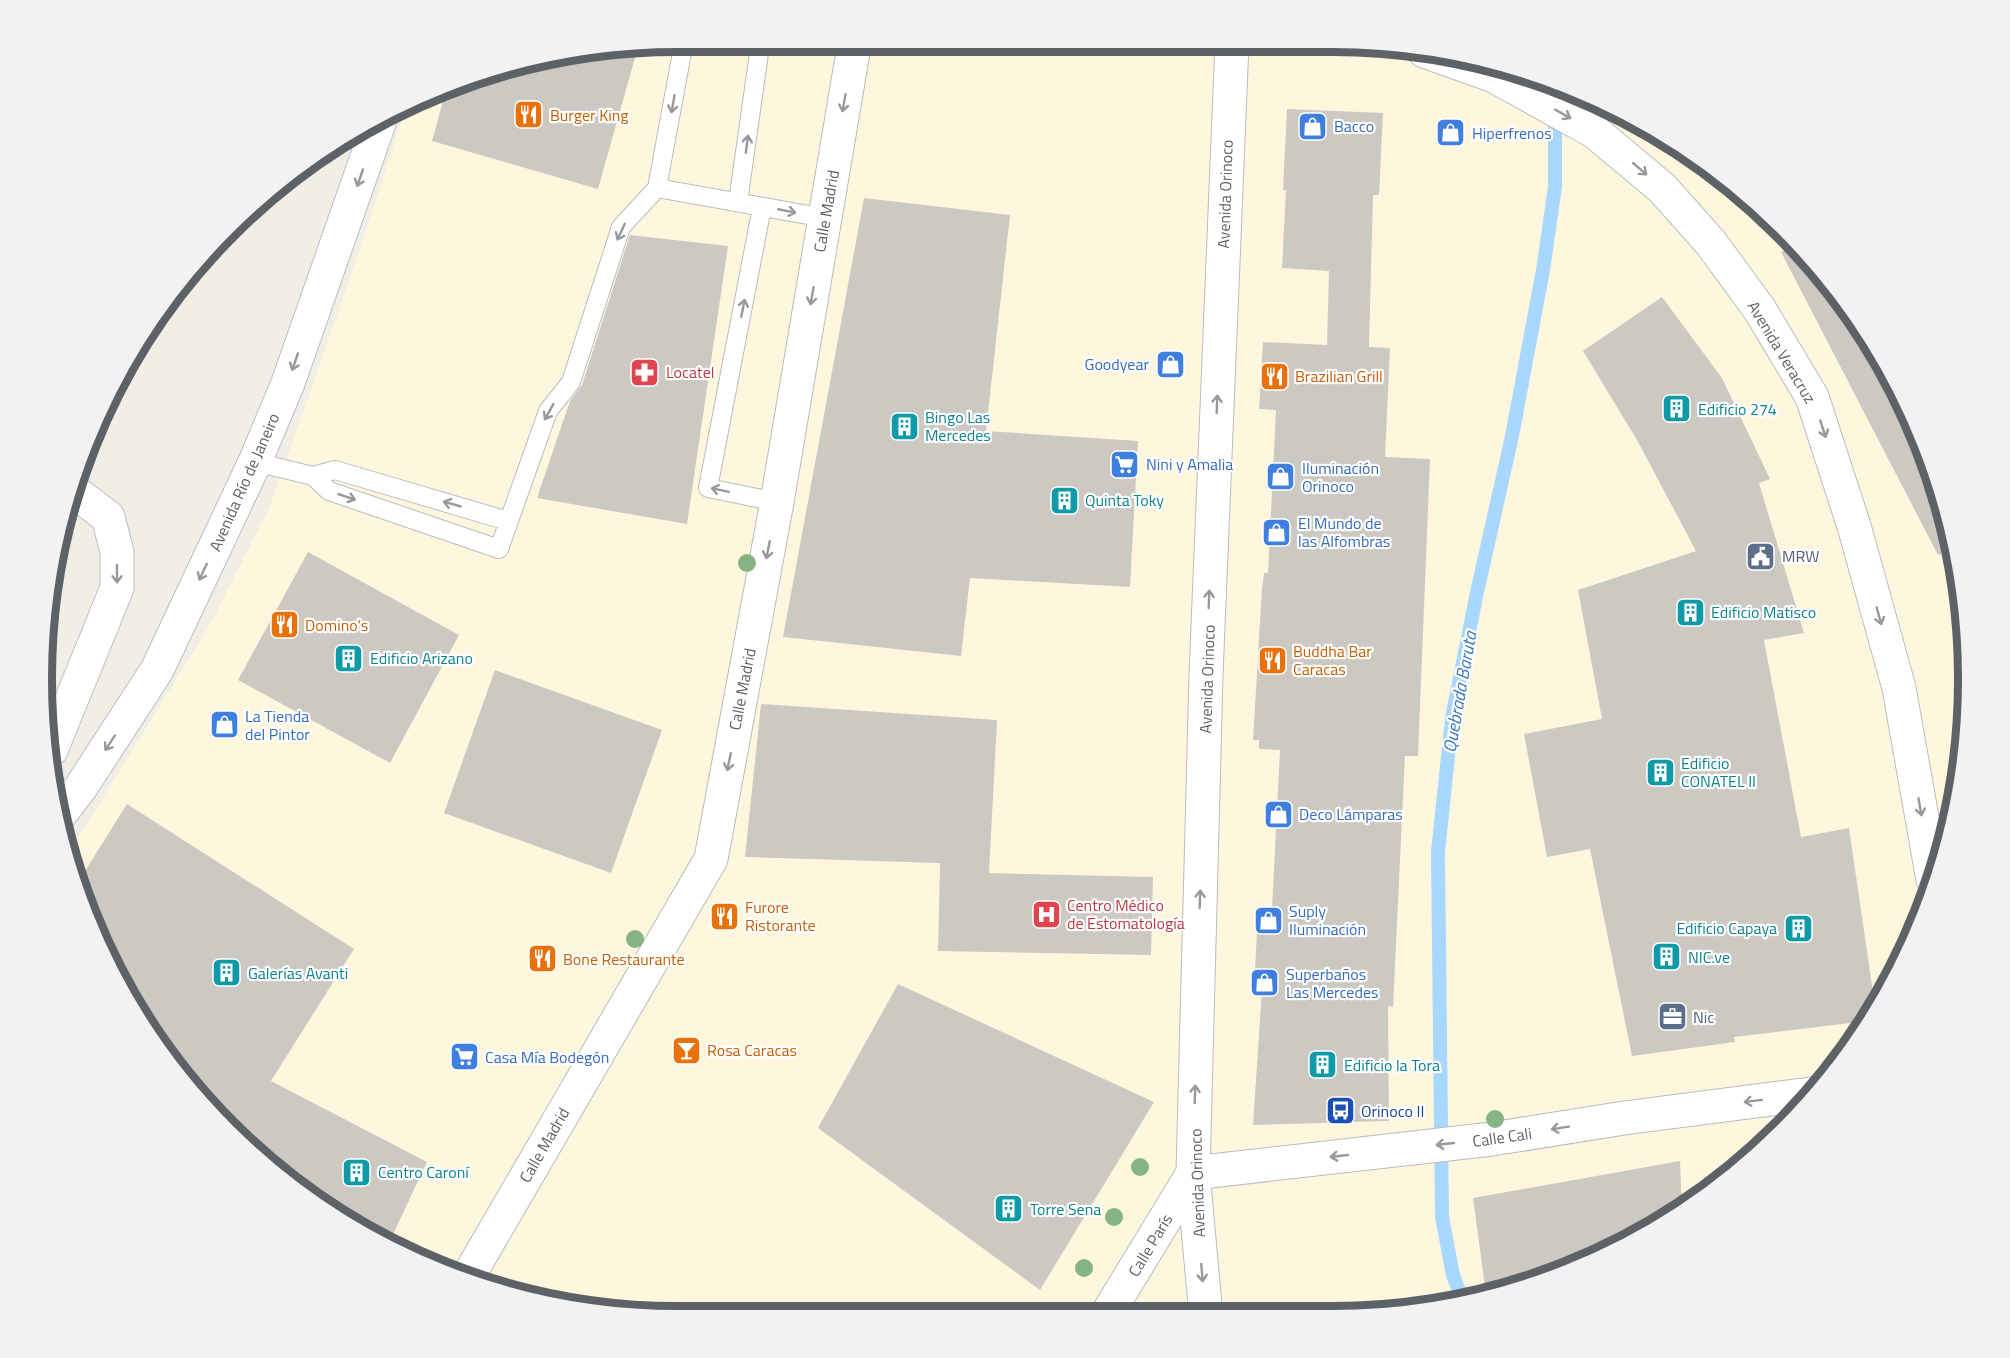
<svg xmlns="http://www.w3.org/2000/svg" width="2010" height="1358" font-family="'Titillium Web',sans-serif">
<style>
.commercial{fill:#fff7dd}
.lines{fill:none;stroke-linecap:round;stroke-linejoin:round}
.stream{stroke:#a8d8ff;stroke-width:14}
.building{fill:#ccc9c3}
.lane-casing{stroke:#b8bcc0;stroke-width:20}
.street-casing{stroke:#b8bcc0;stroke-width:35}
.secondary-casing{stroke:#b9bdc3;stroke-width:35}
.lane{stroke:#fff;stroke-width:18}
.street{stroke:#fff;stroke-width:33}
.secondary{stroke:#fff;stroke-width:33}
.tree{fill:#86b484}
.oneway{stroke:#96999c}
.labels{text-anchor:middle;stroke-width:4.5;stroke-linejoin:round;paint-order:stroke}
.food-label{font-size:16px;fill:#c56008;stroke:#fff;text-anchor:start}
.shop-label{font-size:16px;fill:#366cbe;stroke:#fff;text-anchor:start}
.street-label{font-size:16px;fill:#5d6267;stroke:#fff}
.health-label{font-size:16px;fill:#be3a42;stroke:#fff;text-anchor:start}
.culture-label{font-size:16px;fill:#0d838f;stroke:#fff;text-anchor:start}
.service-label{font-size:16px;fill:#4e5e75;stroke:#fff;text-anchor:start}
.transit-label{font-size:16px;fill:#164399;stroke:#fff;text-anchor:start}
.water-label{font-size:18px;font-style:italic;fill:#3b78ba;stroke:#fff}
.rim{fill:none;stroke:#5d6267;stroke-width:8}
</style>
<rect width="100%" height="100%" fill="#f1eee6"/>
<!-- commercial -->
<path class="commercial" d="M1331,42L1455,54L1613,108L1719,173L1781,228L1860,325L1919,435L1956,554L1968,679L1956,803L1920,922L1861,1033L1782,1129L1685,1208L1575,1267L1456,1304L1331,1316H679L555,1304L397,1250L291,1185L90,922L69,853L211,623L271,504L358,255L405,110L475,76L596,48Z"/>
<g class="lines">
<!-- stream -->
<path class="stream" d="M1463,1301L1453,1275L1442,1217L1438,852L1452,718L1476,597L1512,436L1543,270L1555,187V113L1551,87"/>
</g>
<!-- building -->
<path class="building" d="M638,47L598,189L432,141L446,90L475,76L596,48Z
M1287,109L1383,113L1379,195H1373L1369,347L1390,348L1385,457L1430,459L1418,756H1405L1393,1007L1388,1006L1389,1121L1253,1125L1262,989L1254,988L1257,932H1265L1266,909H1272L1280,750L1259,749V740H1253L1262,588L1264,573H1268L1276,410L1259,409L1263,342L1327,345L1329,271L1282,268L1286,190H1283Z
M864,198L1010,215L986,431L1138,441L1130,587L970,578L961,656L783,637Z
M630,235L728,246L687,524L537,498L570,401L582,385Z
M1794,244L1860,325L1919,435L1954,549L1938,555L1781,252Z
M1662,297L1722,378L1770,479L1759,483L1804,633L1764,640L1801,837L1849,828L1875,1006L1867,1021L1734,1037L1735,1042L1632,1056L1590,849L1547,857L1524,734L1602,719L1578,590L1696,551L1637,440L1583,351Z
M308,552L459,635L390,763L238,680Z
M495,670L662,730L611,873L444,813Z
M761,704L997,720L989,873L1153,877L1151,955L938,951L940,863L745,857Z
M127,804L354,949L271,1081L427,1162L388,1245L291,1185L229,1130L127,997L90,922L78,882Z
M898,984L1154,1102L1040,1290L818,1128Z
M1680,1161L1682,1210L1575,1267L1486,1294L1473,1198Z"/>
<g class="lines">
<defs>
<path id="lane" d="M683,47L657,188L825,218
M738,202L760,46
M762,207L708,488L777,502
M255,462L313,476L329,491L499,549L548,411L571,382L621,227L657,188
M313,476L335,470L508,521"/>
<path id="street" d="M1193,1173L1492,1139L1624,1118L1811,1094
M469,1275L711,859L777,502L854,46
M1106,1316L1193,1173
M1206,1316L1193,1173L1206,675L1232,43"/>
<path id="secondary" d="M1424,51L1494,76L1595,132L1662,188L1711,243L1760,310L1812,397L1854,526L1899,688L1933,880
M51,750L117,588V552L108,517L72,490
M58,817L81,787L157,670L255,462L288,383L379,123"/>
</defs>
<!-- lane casing -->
<use href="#lane" class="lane-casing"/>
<!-- street casing -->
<use href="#street" class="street-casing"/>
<!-- secondary casing -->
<use href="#secondary" class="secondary-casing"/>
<!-- lane -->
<use href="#lane" class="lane"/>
<!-- street -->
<use href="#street" class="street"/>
<!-- secondary -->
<use href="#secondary" class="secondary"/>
</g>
<!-- trees -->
<g class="tree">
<circle cx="747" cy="563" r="9"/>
<circle cx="635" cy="939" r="9"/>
<circle cx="1495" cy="1119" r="9"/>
<circle cx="1140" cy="1167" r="9"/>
<circle cx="1114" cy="1217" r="9"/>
<circle cx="1084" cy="1268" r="9"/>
</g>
<!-- one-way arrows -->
<defs><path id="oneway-shaft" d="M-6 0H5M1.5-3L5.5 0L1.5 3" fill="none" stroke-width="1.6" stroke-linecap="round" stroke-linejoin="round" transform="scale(1.5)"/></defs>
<g class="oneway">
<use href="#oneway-shaft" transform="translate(844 103) rotate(100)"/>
<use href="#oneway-shaft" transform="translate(673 104) rotate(100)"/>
<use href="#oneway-shaft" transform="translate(1563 114) rotate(29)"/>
<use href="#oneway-shaft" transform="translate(747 144) rotate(-82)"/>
<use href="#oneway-shaft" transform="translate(1640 169) rotate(41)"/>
<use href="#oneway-shaft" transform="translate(360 178) rotate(109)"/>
<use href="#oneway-shaft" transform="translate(787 211) rotate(11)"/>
<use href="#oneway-shaft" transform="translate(621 232) rotate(115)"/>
<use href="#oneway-shaft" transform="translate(812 296) rotate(100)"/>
<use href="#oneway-shaft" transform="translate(743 308) rotate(-79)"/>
<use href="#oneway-shaft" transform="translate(295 362) rotate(109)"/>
<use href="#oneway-shaft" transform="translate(1217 404) rotate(-88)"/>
<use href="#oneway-shaft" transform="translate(549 412) rotate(119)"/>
<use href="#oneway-shaft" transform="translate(1823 429) rotate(72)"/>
<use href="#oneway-shaft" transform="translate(720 490) rotate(-168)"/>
<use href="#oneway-shaft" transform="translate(347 497) rotate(19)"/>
<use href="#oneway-shaft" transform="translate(452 504) rotate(-164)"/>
<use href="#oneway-shaft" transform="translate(768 550) rotate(101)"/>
<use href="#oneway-shaft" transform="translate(203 572) rotate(115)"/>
<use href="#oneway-shaft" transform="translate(117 574) rotate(90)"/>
<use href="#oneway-shaft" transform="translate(1209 599) rotate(-88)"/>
<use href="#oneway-shaft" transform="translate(1879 616) rotate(75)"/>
<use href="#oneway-shaft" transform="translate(110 743) rotate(123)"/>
<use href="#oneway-shaft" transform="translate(729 762) rotate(101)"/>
<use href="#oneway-shaft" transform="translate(1920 807) rotate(80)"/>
<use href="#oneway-shaft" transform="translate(1200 899) rotate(-88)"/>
<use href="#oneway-shaft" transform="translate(1195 1094) rotate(-88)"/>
<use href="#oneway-shaft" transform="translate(1753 1101) rotate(173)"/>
<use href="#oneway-shaft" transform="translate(1560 1128) rotate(171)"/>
<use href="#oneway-shaft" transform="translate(1445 1144) rotate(174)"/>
<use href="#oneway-shaft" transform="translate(1339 1156) rotate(174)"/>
<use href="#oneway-shaft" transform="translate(1202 1273) rotate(85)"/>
</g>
<!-- icons -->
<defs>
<symbol id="restaurant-square" viewBox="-11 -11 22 22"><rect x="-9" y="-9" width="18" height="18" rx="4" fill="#e8710a" stroke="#fff"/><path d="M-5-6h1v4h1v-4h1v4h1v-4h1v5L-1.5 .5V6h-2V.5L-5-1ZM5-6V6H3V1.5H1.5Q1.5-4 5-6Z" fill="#fff"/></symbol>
<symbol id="shop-square" viewBox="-11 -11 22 22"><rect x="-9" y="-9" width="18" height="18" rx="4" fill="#3f7fe0" stroke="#fff"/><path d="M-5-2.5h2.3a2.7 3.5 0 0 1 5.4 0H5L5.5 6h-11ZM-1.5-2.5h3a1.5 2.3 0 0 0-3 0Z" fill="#fff"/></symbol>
<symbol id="pharmacy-square" viewBox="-11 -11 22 22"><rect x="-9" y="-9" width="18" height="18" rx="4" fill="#e0444e" stroke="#fff"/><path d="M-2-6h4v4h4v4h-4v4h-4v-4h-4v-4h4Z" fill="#fff"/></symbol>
<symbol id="building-square" viewBox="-11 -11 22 22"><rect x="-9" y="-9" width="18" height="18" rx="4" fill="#0f9aa8" stroke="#fff"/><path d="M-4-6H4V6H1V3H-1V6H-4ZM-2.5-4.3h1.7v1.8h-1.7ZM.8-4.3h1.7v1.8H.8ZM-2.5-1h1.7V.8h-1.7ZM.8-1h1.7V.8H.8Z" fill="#fff"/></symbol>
<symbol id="supermarket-square" viewBox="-11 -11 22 22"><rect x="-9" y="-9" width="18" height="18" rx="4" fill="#3f7fe0" stroke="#fff"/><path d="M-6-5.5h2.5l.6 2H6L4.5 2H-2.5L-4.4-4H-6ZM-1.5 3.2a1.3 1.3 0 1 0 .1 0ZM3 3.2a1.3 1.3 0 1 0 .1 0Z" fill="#fff"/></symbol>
<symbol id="civic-square" viewBox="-11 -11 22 22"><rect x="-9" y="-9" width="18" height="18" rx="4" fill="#5c6f8a" stroke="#fff"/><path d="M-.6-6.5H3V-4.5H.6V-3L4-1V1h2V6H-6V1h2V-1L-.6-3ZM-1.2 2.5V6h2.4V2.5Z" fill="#fff"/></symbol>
<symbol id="hospital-square" viewBox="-11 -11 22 22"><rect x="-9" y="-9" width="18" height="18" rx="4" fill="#e0444e" stroke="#fff"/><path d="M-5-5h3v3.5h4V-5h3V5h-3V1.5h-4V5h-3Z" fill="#fff"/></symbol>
<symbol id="office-square" viewBox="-11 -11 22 22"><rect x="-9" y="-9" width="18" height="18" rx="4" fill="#5c6f8a" stroke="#fff"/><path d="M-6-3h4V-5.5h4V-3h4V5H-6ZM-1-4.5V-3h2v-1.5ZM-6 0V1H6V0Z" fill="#fff"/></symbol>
<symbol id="bar-square" viewBox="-11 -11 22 22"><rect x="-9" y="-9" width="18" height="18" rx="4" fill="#e8710a" stroke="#fff"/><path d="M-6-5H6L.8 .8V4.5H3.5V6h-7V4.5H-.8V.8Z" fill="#fff"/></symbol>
<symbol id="bus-square" viewBox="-11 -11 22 22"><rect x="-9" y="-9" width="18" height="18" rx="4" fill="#1a4fb4" stroke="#fff"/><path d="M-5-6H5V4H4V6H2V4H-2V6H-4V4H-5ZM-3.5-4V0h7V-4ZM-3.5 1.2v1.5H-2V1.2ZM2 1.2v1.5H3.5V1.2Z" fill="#fff"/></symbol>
</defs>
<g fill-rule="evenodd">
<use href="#restaurant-square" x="512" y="98" width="33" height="33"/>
<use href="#shop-square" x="1296" y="110" width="33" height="33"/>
<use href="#shop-square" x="1434" y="116" width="33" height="33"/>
<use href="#shop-square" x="1154" y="348" width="33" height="33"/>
<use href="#pharmacy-square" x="628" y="356" width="33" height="33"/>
<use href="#restaurant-square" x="1258" y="360" width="33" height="33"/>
<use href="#building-square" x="1660" y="392" width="33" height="33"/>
<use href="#building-square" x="888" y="410" width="33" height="33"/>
<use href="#supermarket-square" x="1108" y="448" width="33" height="33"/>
<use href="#shop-square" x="1264" y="460" width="33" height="33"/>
<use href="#building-square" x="1048" y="484" width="33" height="33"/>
<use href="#shop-square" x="1260" y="516" width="33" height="33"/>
<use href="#civic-square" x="1744" y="540" width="33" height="33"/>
<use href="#building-square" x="1674" y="596" width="33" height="33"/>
<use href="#restaurant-square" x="268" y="608" width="33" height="33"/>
<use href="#building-square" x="332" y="642" width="33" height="33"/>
<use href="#restaurant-square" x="1256" y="644" width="33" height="33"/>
<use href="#shop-square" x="208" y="708" width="33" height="33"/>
<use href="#building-square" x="1644" y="756" width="33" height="33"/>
<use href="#shop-square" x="1262" y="798" width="33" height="33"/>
<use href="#hospital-square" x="1030" y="898" width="33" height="33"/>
<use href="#restaurant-square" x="708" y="900" width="33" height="33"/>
<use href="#shop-square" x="1252" y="904" width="33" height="33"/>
<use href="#building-square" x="1782" y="912" width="33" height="33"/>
<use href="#building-square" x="1650" y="940" width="33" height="33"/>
<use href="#restaurant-square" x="526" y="942" width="33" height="33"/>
<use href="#building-square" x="210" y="956" width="33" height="33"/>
<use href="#shop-square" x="1248" y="966" width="33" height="33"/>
<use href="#office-square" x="1656" y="1000" width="33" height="33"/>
<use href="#bar-square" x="670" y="1034" width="33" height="33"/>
<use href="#supermarket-square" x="448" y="1040" width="33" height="33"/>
<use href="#building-square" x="1306" y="1048" width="33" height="33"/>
<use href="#bus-square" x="1324" y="1094" width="33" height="33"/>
<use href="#building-square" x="340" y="1156" width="33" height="33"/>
<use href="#building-square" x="992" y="1192" width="33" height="33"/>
</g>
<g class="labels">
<!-- food labels -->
<g class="food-label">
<text x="550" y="121">Burger King</text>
<text x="1295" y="382">Brazilian Grill</text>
<text x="305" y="631">Domino's</text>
<text x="1293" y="657">Buddha Bar<tspan x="1293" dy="18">Caracas</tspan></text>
<text x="745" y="913">Furore<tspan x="745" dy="18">Ristorante</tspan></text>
<text x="563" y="965">Bone Restaurante</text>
<text x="707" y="1056">Rosa Caracas</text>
</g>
<!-- shop labels -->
<g class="shop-label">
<text x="1334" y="132">Bacco</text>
<text x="1472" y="139">Hiperfrenos</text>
<text x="1149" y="370" text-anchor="end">Goodyear</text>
<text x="1146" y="470">Nini y Amalia</text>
<text x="1302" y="474">Iluminación<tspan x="1302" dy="18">Orinoco</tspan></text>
<text x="1298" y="529">El Mundo de<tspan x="1298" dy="18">las Alfombras</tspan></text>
<text x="245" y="722">La Tienda<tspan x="245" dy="18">del Pintor</tspan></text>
<text x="1299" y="820">Deco Lámparas</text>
<text x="1289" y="917">Suply<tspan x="1289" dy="18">Iluminación</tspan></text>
<text x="1286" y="980">Superbaños<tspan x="1286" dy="18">Las Mercedes</tspan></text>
<text x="485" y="1063">Casa Mía Bodegón</text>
</g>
<!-- street labels -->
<g class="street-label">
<text transform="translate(1225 194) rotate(-88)" y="6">Avenida Orinoco</text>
<text transform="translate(826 211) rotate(-80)" y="6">Calle Madrid</text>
<text transform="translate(1782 352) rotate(59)" y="6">Avenida Veracruz</text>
<text transform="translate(244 482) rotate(-66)" y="6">Avenida Río de Janeiro</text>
<text transform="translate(1207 679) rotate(-88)" y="6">Avenida Orinoco</text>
<text transform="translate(742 689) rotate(-79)" y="6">Calle Madrid</text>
<text transform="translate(1502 1137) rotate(-8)" y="6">Calle Cali</text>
<text transform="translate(544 1145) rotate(-60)" y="6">Calle Madrid</text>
<text transform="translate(1197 1183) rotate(-92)" y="6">Avenida Orinoco</text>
<text transform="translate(1150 1245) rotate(-59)" y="6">Calle París</text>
</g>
<!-- health labels -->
<g class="health-label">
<text x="666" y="378">Locatel</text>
<text x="1067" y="911">Centro Médico<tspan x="1067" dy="18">de Estomatología</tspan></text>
</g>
<!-- culture labels -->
<g class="culture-label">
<text x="1698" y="415">Edificio 274</text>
<text x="925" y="423">Bingo Las<tspan x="925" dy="18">Mercedes</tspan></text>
<text x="1085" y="506">Quinta Toky</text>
<text x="1711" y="618">Edificio Matisco</text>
<text x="370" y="664">Edificio Arizano</text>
<text x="1681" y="769">Edificio<tspan x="1681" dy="18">CONATEL II</tspan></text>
<text x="1777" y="934" text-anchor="end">Edificio Capaya</text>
<text x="1688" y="963">NIC.ve</text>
<text x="248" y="979">Galerías Avanti</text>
<text x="1344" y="1071">Edificio la Tora</text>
<text x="378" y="1178">Centro Caroní</text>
<text x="1030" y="1215">Torre Sena</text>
</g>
<!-- service labels -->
<g class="service-label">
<text x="1782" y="562">MRW</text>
<text x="1693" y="1023">Nic</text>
</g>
<!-- transit labels -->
<g class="transit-label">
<text x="1361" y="1117">Orinoco II</text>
</g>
<!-- water labels -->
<g class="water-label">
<text transform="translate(1460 692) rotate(-80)" y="6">Quebrada Baruta</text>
</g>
</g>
<!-- crop -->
<path d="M0 0H2010V1358H0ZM678 52H1332A626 626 0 0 1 1958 678V680A626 626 0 0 1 1332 1306H678A626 626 0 0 1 52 680V678A626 626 0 0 1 678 52Z" fill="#f2f2f3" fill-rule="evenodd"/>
<path class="rim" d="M678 52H1332A626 626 0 0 1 1958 678V680A626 626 0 0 1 1332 1306H678A626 626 0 0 1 52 680V678A626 626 0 0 1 678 52Z"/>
</svg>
